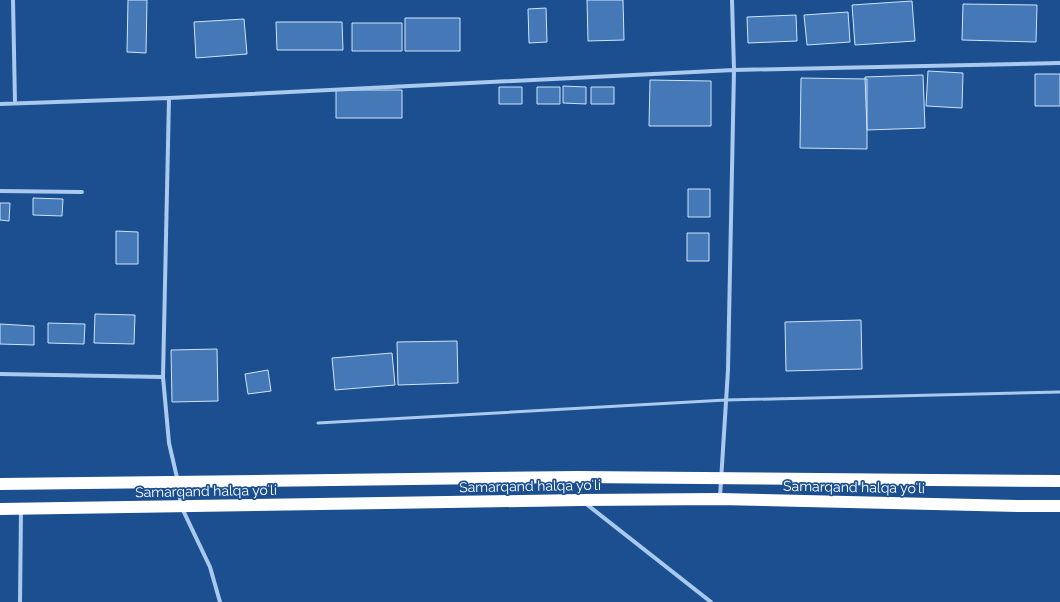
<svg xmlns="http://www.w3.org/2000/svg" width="1060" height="602" font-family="Raleway,sans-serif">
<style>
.building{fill:#4478b7;stroke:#cfe3fa}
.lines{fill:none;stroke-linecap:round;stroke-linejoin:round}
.lane{stroke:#a9c9ee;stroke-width:3}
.street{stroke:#a9c9ee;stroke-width:4}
.highway{stroke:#fff;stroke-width:12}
.labels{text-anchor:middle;stroke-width:3.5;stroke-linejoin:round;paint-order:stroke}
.street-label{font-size:14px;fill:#fff;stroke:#1b4f8f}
</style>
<rect width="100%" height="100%" fill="#1b4f8f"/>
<!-- building -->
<path class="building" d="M128,0H147L146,53L127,52Z
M587,0H623L624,40L588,41Z
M912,1L915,41L855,45L852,5Z
M963,4L1037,5L1036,42L962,40Z
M546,8L547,42L529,43L528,9Z
M848,12L850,42L807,45L804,15Z
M796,15L797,41L748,43L747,17Z
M405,18H460V51H405Z
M244,19L247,54L196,58L194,22Z
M276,22H342L343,50H277Z
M352,23H402V51H352Z
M928,71L963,73L962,108L926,106Z
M1035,74H1060V106H1035Z
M923,75L925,128L867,130L865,77Z
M801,78L867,79V149L800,148Z
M650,80L711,81V126H649Z
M563,86L586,87V104L563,103Z
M499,87H522V104H499Z
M537,87H560V104H537Z
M591,87H614V104H591Z
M336,90H402V118H336Z
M688,189H710V217H688Z
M33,198L63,199L62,216L33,215Z
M0,203H10L9,221L0,220Z
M116,231L138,232V264H116Z
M687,233H709V261H687Z
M95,314L135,315L134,344L94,343Z
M861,320L862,369L786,371L785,322Z
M48,323L85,324L84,344L48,343Z
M0,324L34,326V345L0,344Z
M457,341L458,383L398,385L397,342Z
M217,349L218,401L172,402L171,350Z
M392,353L395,385L335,390L332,358Z
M268,370L271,391L248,394L245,374Z"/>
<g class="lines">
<!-- lane -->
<path class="lane" d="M318,423L726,400L1060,392"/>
<!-- street -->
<path class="street" d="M13,0L15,103
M169,98L163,377L169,443L178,482L181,506L210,567L220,602
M0,104L169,98L734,70L1060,63
M0,191L82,192
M0,374L163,377
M720,497L728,370L734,70L732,0
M585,503L711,602
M20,602L21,510"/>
<!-- highway -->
<path class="highway" d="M0,484L578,477L1060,481
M0,509L581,500L720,499L1021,506H1060"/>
</g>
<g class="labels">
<!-- street labels -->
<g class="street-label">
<text transform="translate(530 486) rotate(-1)" y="5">Samarqand halqa yoʻli</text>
<text transform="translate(854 487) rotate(1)" y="5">Samarqand halqa yoʻli</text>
<text transform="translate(206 491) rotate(-1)" y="5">Samarqand halqa yoʻli</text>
</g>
</g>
</svg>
